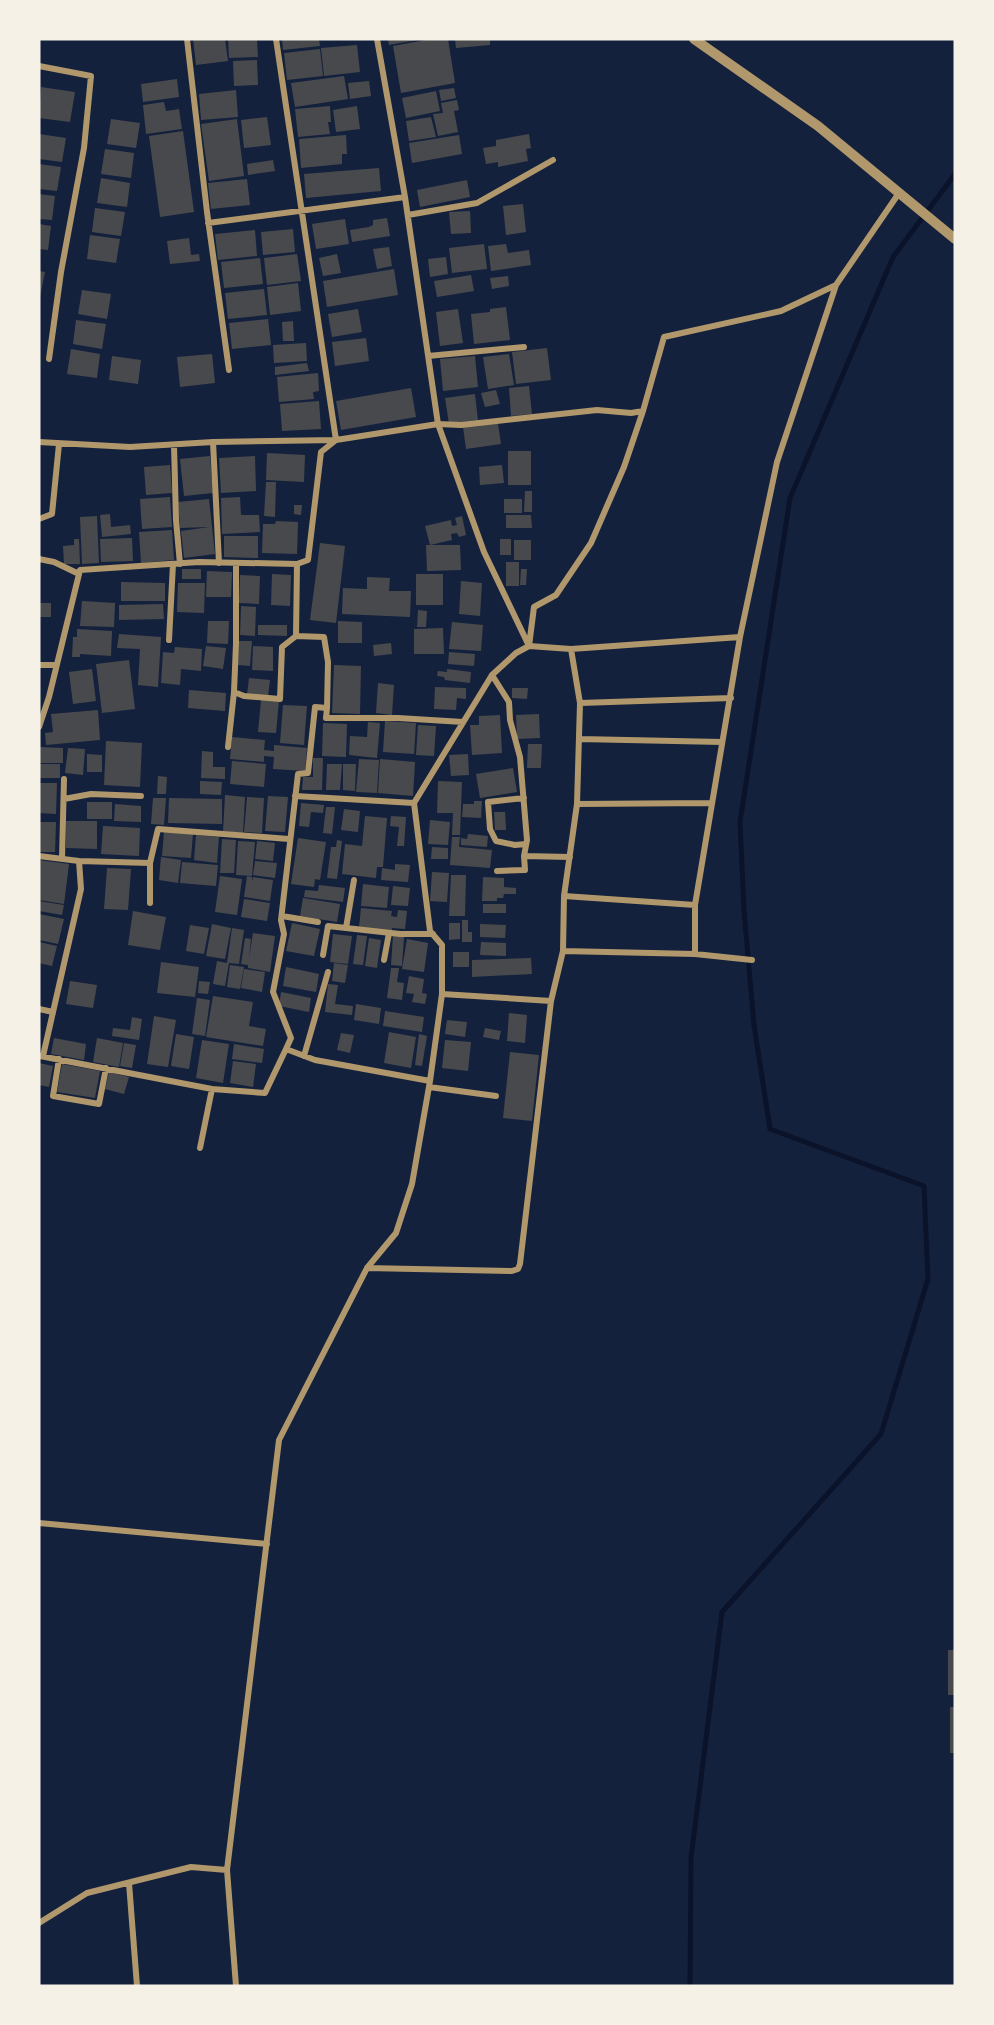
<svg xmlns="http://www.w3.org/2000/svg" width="994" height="2025" font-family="'Times New Roman',serif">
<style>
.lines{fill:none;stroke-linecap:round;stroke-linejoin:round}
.stream{stroke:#0b132b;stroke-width:5}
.building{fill:#48494c}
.minor{stroke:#b1986c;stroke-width:6}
.tertiary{stroke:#b1986c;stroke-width:10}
</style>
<rect width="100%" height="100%" fill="#14213d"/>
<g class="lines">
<!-- stream -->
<path class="stream" d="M690,1986L691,1858L722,1612L881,1434L928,1279L924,1186L770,1129L754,1025L744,911L740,822L790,498L893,257L955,174"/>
</g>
<!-- building -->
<path class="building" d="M193,39H225L228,61L196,65Z
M228,39H257L258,57L229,58Z
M282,39H319L320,46L283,50Z
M388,39H417V40L389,45Z
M431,39H448L455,83L401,93L393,46Z
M455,39H490V45L456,48Z
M357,45L360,72L324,76L321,48Z
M320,49L323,76L287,80L284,53Z
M257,60L258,85L234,86L233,61Z
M344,76L348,99L295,107L291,83Z
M177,79L179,97L143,102L141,84Z
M369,81L371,96L350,99L348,83Z
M41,87L75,92L70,122L39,118Z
M454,88L456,98L441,101L439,90Z
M236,90L238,117L201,120L199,94Z
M436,91L440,111L406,118L402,98Z
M457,100L459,110L454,111L458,132L438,136L433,114L443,113L441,103Z
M164,102L166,111L179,109L182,129L146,134L143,105Z
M330,106L331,122H328L330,134L298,137L295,109Z
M357,106L360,129L336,132L333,110Z
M267,117L271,145L244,148L241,120Z
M431,117L436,137L409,141L406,121Z
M111,119L140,123L136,148L107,144Z
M237,119L244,176L209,181L201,124Z
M183,131L194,212L160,217L149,136Z
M39,134L66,138L62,162L39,159Z
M529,134L531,148L526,149L528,161L498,167V162L486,164L483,148L496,146V140Z
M346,135L347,154H342V164L301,168L299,139Z
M459,135L462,154L412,163L409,143Z
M105,149L134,153L131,178L101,174Z
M273,160L275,171L248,175L247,164Z
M39,164L61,167L57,191L39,189Z
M379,168L381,191L306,198L304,174Z
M101,178L130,183L127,207L97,203Z
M247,179L250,205L211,209L208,183Z
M467,180L470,197L420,207L417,190Z
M39,194L55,196L52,220L39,219Z
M523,204L526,232L506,235L503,206Z
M95,208L125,212L121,236L92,232Z
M470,211L471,233L451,234L449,212Z
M387,218L390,236L352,242L350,230L369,227L373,225V220Z
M345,219L349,244L316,249L312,224Z
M39,224L51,226L48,250L39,249Z
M293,229L295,252L263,255L261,232Z
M255,230L257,256L218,260L215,234Z
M90,235L120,239L116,263L87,259Z
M189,238L191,255L199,254L200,261L170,264L167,241Z
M484,244L487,269L452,273L449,248Z
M506,244L508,253L529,250L531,265L491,271L488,246Z
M389,247L392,266L377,269L373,249Z
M297,254L301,281L267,285L264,258Z
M337,254L341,273L323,276L319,258Z
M446,257L448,274L430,277L428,259Z
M260,258L263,284L224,288L221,262Z
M394,269L398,295L327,307L323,281Z
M39,271L45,272L40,297H39Z
M471,275L474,291L437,297L434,281Z
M508,276L509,286L492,289L490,278Z
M298,283L301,311L270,315L267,287Z
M264,289L267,315L228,319L225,293Z
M82,290L111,294L107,319L78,314Z
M506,307L510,340L474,344L471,314L490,312V309Z
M358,309L362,332L332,337L328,314Z
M458,309L463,343L440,346L436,312Z
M268,319L271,345L232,349L229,323Z
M76,320L106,324L102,349L73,344Z
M293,321L294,341H283L282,322Z
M366,338L369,361L335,366L332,342Z
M306,343L307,361L274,363L273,345Z
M547,348L551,380L516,384L512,352Z
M71,349L100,354L97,378L67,374Z
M212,354L215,383L180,387L177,357Z
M509,354L514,385L488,389L483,357Z
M112,356L141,360L138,384L109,380Z
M475,356L478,387L443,391L440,359Z
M307,363L309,371L275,375V367Z
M318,373L319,391L313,392L314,399L279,402L277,377Z
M529,386L532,414L511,416L509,388Z
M411,388L416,417L341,430L336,401Z
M496,390L500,404L485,407L481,393Z
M475,394L478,420L449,424L445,398Z
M319,401L321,429L282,431L280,404Z
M498,423L501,444L466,449L463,427Z
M508,451H531V485H508Z
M267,453L305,455L304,482L266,480Z
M210,456L213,493L184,496L180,459Z
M255,456L256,491L221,493L219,458Z
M170,465L172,493L146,495L144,467Z
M502,465L504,483L480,485L479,467Z
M266,482H276L275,517L264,516Z
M525,491H532V512H524Z
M170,497L172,527L142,529L140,499Z
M240,497L241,515H259L260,532L222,534L221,498Z
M209,499L215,554L184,558L181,531L209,527L180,528L178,502Z
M504,499H522V513H504Z
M294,505H302L301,515L294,514Z
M110,514L111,527L130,525L131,534L102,537L100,515Z
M506,515H531L532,528H506Z
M97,516L99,563L82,564L80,517Z
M462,516L466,535L459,537L457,533L451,534L452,540L430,545L425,526L451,520L452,526L457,525L455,518Z
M276,521L298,522L297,554L262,553L263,524H275Z
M172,530L174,560L141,563L139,532Z
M224,536H258V558L224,557Z
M132,538L133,561L101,562L100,539Z
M74,539H79L80,564H64L63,546L74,545Z
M500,539H511V555H500Z
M514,540H531V560H514Z
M320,543L345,546L336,623L310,620Z
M426,545H460L461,570L427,571Z
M506,562H519V586H506Z
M182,569H201V579H182Z
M521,569H527L526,585H520Z
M207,571L232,572L231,597H206Z
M272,574L291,575L290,606L271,605Z
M416,574H443V605H416Z
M240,575L260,576L259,604L239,603Z
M367,577L390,578L389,591H411L410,617L342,614L343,588L367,589Z
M461,581L482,583L480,616L459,614Z
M121,582L165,583V601H121Z
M178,583H205L204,613L177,612Z
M82,601L115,603L114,627L80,626Z
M39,603H51V617H39Z
M163,604L164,619L119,620V605Z
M241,606L256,607L255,636L240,635Z
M418,610L427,611L426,627H417Z
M208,621H229L228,644L207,643Z
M338,621L362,622V643H338Z
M452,622L483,625L481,651L449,649Z
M258,625H287V636L258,635Z
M443,628L444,654H414V629Z
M77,629L112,631L111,656L80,654V657H72L73,637H77Z
M119,634L161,637L158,687L138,685L140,649L117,648Z
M239,641H252L250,666L238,665Z
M391,643L392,654L374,656L373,645Z
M206,646L226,648L223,669L203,666Z
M253,646L273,647V671L252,670Z
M175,647L202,649L201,671L181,669L180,685L161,683L163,652L174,653Z
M449,652L475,654L474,666L448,664Z
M129,660L135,709L102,713L96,664Z
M334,665L361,666L360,714L332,713Z
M92,669L96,701L73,704L69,672Z
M447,669L471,672L470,683L445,680L444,677L437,676L438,671L447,672Z
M249,678L270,680L268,697L247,695Z
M378,683L394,685L392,715L376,713Z
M435,687L466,688V699L457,698L456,710L434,709Z
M512,688H528L527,699L512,698Z
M189,690L226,693L225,711L188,708Z
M261,700L279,701L276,733L258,732Z
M283,705L307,706L304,745L280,743Z
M98,710L100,740L46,745L45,733L53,732L51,714Z
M539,714L540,738L517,739L516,715Z
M500,715L502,753L472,755L470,725H479V716Z
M385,721L416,723L414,754L383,752Z
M368,722L380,723L377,758L349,755L350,736L367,737Z
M323,723L347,724L346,757L322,756Z
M418,725L436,726L434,756L416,755Z
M232,737L265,740L264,750L274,751V745L307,748L305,771L273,769L274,757L264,756V762L230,759Z
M106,741L142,743L140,787L104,785Z
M528,744H542L541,768H527Z
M40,747L63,748V763H40Z
M68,748L85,749L83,775L65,773Z
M202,751L213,752V767H225V779L201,778Z
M87,754L102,755V772H87Z
M468,754L469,775L451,776L449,755Z
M313,758H323L322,790H302L303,777H313Z
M359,759L379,760L377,793L356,792Z
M380,759L415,762L413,796L378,793Z
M232,761L266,764L264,787L230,784Z
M39,764H60V778H39Z
M327,764H342L340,790H326Z
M343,764H356L355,791L343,790Z
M513,768L517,792L480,798L476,774Z
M158,776L167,777L166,794H157Z
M200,781L222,782L221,795L200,794Z
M438,781L462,782L460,835H452L453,813H437Z
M39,783H57L56,814L39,813Z
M225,795L245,797L243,833L223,831Z
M268,796L288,797L285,832L265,831Z
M247,797L264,798L262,833L244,832Z
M153,798H166L164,825L151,824Z
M169,798L222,799V824L168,823Z
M474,801H482L481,818L462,817L463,804H474Z
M87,802H112V819H87Z
M301,803L324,805L323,813L311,812L309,827L299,826Z
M115,804L141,806V822L114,821Z
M326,807H335L332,834L323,833Z
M344,809L360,811L358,832L341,830Z
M494,812H505L506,830H495Z
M365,816L387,818L383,867H377L376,878L342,874L345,844L362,846Z
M391,816L406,817L404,846H397L399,827L390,826Z
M430,820L450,822L448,845L428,844Z
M66,821H97V849L66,848Z
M39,822H56L55,852H39Z
M103,826L140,828L139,856L101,854Z
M164,832L193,834L191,858L162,856Z
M468,834L488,836L487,847L461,845V838L467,839Z
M196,835L219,837L217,863L194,860Z
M452,837H460L459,847L492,850L490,868L450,865Z
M298,838L326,842L320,880L315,879L314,887L291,884Z
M222,839L236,840L234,873H220Z
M337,840L342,841L337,879L327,878L331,847H336Z
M238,841L255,842L252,876L236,875Z
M257,841L275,843L273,861L255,859Z
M432,847L448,848V859H431Z
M161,857L181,860L178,883L159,880Z
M39,860L69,864L64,904L39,900Z
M255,861L277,863L275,878L253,875Z
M182,862L218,865L216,886L180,883Z
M395,864L410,865L408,882L381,880L382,868L395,870Z
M107,868L131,869L128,910L104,909Z
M432,872L449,873L447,902L430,901Z
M451,875H466L465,916H449Z
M220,876L242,879L237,915L215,912Z
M247,876L252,877V881L253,877L273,880L270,901L244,897Z
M483,877L504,878V887L516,888V894H504L503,898H497V901H482Z
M363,884L389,887L387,908L361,906Z
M319,885L345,888L343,902L304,897L305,890L318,891Z
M393,886L410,888L408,906L391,905Z
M303,898L340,904L337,922L300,916Z
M244,899L270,903L267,921L241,917Z
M39,901L64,905L62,915L39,911Z
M483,904H506V913H483Z
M361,908L392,911L391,916L397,917L398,910L407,911L405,929L392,928V931L359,927Z
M133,911L166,917L160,950L128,945Z
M39,914L64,919L58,944L39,940Z
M462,920H468V932H472V942H462Z
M292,923L320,929L314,956L286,951Z
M449,923H460V939L449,940Z
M212,924L231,928L225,959L206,956Z
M480,924L506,925L505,938L480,937Z
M190,925L209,928L204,954L186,951Z
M232,928L244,930L239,964L229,963L225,986L213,984L217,961L227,963Z
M253,933L275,936L270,972L248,968V965L241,964L245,938L251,939L249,958Z
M333,934L352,936L348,964L330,962Z
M357,935L367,936L363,965L353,964Z
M393,936L404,937L402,966L391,965Z
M369,938L381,940L377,968L365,966Z
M407,939L428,943L424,972L402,969Z
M39,942L57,946L52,966L39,963Z
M481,942L506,943V956L480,955Z
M453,952H469V967H453Z
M531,958L532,974L472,977V960Z
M161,962L199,967L195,997L157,993Z
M334,963L348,965L345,983L332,981Z
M230,965L244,967L240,989L227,987Z
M286,967L319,974L316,992L283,986Z
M391,968H399L397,982L404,983L402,1000L387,998Z
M244,969L265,972L262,992L241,988Z
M409,976L424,979L422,993L427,994L425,1004L412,1002L414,994L406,993Z
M70,981L97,985L93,1008L66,1004Z
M199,981L210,982L208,994L198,993Z
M328,984L338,985L335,1004L353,1006L352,1015L325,1012Z
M281,992L311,998L309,1012L279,1006Z
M213,996L253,1002L249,1026L266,1029L263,1046L206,1037Z
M197,998L210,1000L205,1036L192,1034Z
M356,1004L381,1008L379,1024L354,1020Z
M385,1011L424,1017L422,1032L383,1026Z
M509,1013L527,1015L525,1043L507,1041Z
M154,1016L176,1020L168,1067L147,1064Z
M132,1017L142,1019L139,1040L112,1036L113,1028L130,1030Z
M447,1020L467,1022L465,1037L445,1034Z
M485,1028L501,1031L499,1040L483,1037Z
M389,1032L416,1037L411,1068L384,1063Z
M341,1033L354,1035L350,1053L337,1050Z
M176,1034L194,1037L189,1069L171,1066Z
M419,1034L427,1036L422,1066L415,1065Z
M54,1038L86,1044L84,1060L51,1054Z
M97,1038L123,1043L119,1067L93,1062Z
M202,1040L229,1044L223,1083L196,1078Z
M445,1040L471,1042L468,1071L442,1068Z
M124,1043L136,1045L132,1068L120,1066Z
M234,1044L264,1049L262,1063L232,1059Z
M510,1052L539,1055L532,1121L503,1118Z
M233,1061L256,1064L253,1087L230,1083Z
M39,1063L53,1066L49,1087L39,1085Z
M62,1064L100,1071L95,1098L57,1092Z
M109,1072L129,1077L124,1094L105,1089Z
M948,1650H955V1695H948Z
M950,1707H955V1753H950Z"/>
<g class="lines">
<!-- minor -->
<path class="minor" d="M187,39L207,212L229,370
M276,39L336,440L321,452L308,560L297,564L296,636L324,637L328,662L327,708L315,707L308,773L298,774L281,920L284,934L273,992L291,1038L286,1049
M39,66L91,76L84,148L61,272L49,359
M408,215L477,203L553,160
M208,223L405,197
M428,356L524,347
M39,442L130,447L213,442L336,440L438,424L461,425L597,410L631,413L643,411
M213,442L219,563
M174,445L176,520L180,564
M39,519L52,514L59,444
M39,559L54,562L79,574
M236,563V644L234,692L244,696L280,699L282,647L296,636
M169,640L173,564
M571,649L740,637
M39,665H56
M492,675L509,702L510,720L520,757L527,840L524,856L570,857
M580,703L731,698
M327,708L326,718H398L463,722
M39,727L49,697L80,570L199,562L297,564
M579,739L722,742
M228,747L234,692
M295,796L414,803
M524,798L488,802L490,829L496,841L515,845L526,844
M64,799L91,794L141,796
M577,804L711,803
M39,856L79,861
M62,859L64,779
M150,863V903
M497,871L525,870L524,856
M354,880L346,928L400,934H433
M564,896L695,905
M282,916L318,922
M563,951L695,954
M323,955L328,926L346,928
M384,960L389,933
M752,960L695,954V905L740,637L777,462L836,285
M442,994L551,1001
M39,1009L53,1012
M40,1056L212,1089L265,1093L286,1049L315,1060L430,1081
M43,1056L81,889L79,861L150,863L158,829L289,839
M304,1056L328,972
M59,1059L53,1096L99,1104L106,1068
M429,1087L496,1096
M200,1148L212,1089
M367,1268L512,1271L518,1269L520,1264L551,1001L563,951L564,896L577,804L580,703L571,649L529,646L484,552L438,424L405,197L377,39
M39,1523L267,1544
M227,1870L236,1986
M129,1883L137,1986
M39,1923L87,1893L191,1867L227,1870L279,1440L367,1268L396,1233L412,1184L430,1081L442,994V945L430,931L414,803L492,675L516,653L529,646L534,607L556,595L591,543L624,467L643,411L664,337L781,311L836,285L899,193"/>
<!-- tertiary -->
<path class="tertiary" d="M694,39L818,126L955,239"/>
</g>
<!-- border -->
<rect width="994" height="2025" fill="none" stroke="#f6f1e7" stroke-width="81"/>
</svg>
